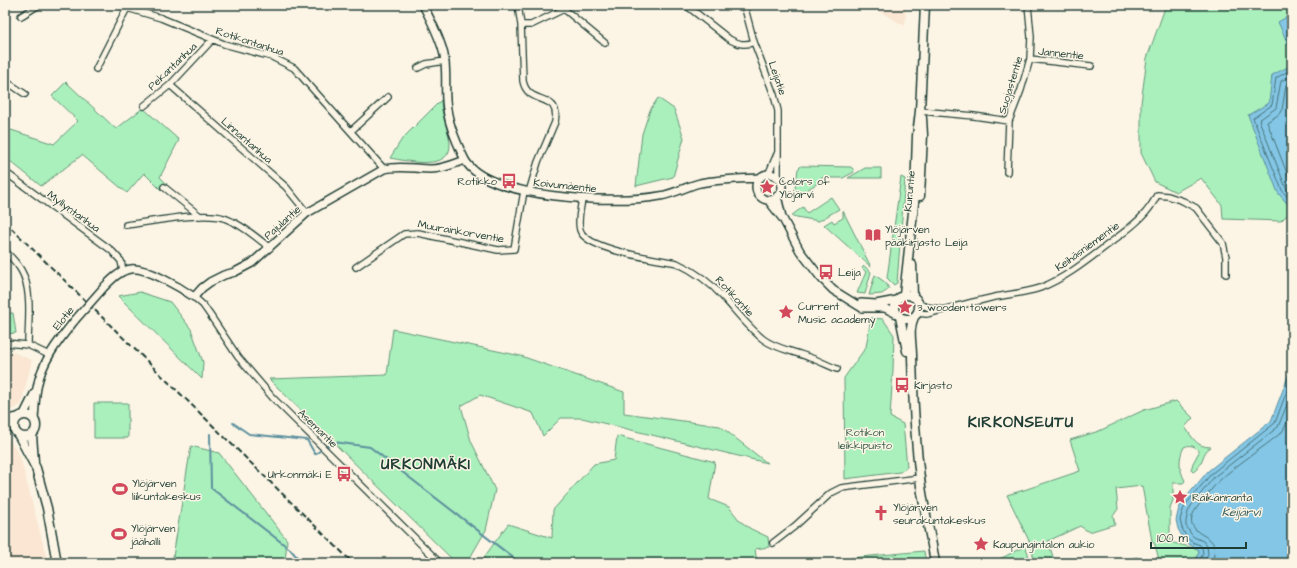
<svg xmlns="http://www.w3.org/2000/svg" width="1297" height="568" font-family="'Architects Daughter',sans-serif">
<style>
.built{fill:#fae6d2}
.green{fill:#aaf0bc;stroke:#649678}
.water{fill:#84c6e5;stroke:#5c8f9e}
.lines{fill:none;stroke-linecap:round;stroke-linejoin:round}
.shore{stroke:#47747b;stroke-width:1}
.stream{stroke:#5c8f9e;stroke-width:2}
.minor-casing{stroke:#1f3d34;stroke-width:8}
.tertiary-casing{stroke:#1f3d34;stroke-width:10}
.secondary-casing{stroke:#1f3d34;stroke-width:11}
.minor{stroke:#fcf5e5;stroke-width:5.5}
.tertiary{stroke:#fcf5e5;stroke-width:7}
.secondary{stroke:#fcf5e5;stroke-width:8}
.rail{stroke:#1f3d34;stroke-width:2;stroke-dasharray:6 3;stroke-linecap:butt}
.tertiary-bridge-casing{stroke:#1f3d34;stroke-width:10;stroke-linecap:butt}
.tertiary-bridge{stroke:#fcf5e5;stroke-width:7}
.labels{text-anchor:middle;stroke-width:3;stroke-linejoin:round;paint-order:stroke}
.street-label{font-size:11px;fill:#1f3d34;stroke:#fcf5e5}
.poi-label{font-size:11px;fill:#1f3d34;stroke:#fcf5e5;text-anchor:start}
.park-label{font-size:11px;fill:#345848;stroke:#fcf5e5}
.water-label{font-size:12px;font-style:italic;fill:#385f60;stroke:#fcf5e5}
.district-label{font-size:15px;font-weight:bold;letter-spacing:1px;fill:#1f3d34;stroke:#fcf5e5}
</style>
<rect width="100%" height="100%" fill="#fcf5e5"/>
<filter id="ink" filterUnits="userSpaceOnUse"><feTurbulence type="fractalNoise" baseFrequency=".025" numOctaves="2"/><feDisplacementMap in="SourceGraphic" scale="8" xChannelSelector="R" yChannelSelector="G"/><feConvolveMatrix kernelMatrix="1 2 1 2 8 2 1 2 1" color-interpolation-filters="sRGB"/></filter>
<g filter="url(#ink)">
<!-- built -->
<path class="built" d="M868,5H906L905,26Z
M5,351L13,352L32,360L21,405L5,413Z
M5,433L20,456L48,563H5Z"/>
<!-- green -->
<path class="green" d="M1166,5H1292V210L1281,221L1223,219L1222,205L1201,178L1176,192L1155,182L1141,153V103L1147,58Z
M66,82L116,129L143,108L179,140L160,177L167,184L161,190L144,173L127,193L82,155L41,186L5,157V128L54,144L78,121L52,96Z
M658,98L674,109L684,138L673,177L636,186L642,134L650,110Z
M441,100C441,105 442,110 443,115C445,125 449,133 450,143C452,172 407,161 390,158L402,139Z
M801,166L851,167L853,169L854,172L843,178H820L821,181L796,197L794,196L798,169Z
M865,168H881V178H848Z
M901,177L905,179L897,283L894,285L887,278Z
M831,197L839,209L819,221L791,216L803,207L807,213Z
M843,211L871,267L824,225L832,220L834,223L843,218Z
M864,266L871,272L865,294L857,293L866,272L862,268Z
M875,275L886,283L889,289L882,294L869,295Z
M140,292L170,302L191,329L203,362L202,379L118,296Z
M5,313H13L16,333L5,334Z
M871,318L883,319L894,335L893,370L890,417L903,424L907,467L900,472L845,479L844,378L866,347Z
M393,329L521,356L624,392V413L720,426L767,463L582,418H561L543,436L533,413L480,395L461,406L471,441L495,490L486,530L467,563H456L269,379L387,375Z
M1176,401L1193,418L1185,427C1193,438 1196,447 1211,447C1201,452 1204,466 1193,472L1191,470L1193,463L1199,452C1196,446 1190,444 1184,447C1178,459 1179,469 1185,481L1183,483H1173V500L1170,508V542L1198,549L1199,552L1194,563H1160L1155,545L1152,541L1142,486L1116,489L1118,509L1113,516L1115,524L1089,532L1080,526L1048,541L1055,563H1034L1032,547L1007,495L1024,490L1080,471L1070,440L1099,431L1144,410Z
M94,403H128V438H94Z
M617,436L715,462L709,499L729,507L740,521L751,529L768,537L769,547L755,549L757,563H480L508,524L552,538L553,510L594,464L614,460Z
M191,446L219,453L287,540L285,563H172Z
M1025,546L1028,553L1029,563H1001L1000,559Z
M924,551L926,563H850V558Z"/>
<!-- water -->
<path class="water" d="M1292,14V53L1278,22Z
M1292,65V209L1278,193L1248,115L1269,103L1272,75Z
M1292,366V563H1194L1199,552L1198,549L1190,545L1184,540L1178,529L1176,520L1179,508L1183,501L1208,471L1271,421Z"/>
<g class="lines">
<!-- shore -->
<path class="shore" d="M1292,69L1276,78L1272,105L1253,118L1282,190L1292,203
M1292,75L1281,81L1276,108L1259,120L1286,188L1292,195
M1292,82L1286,85L1282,110L1278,115L1267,122L1292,186
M1199,563L1203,553L1202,548L1200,545L1192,542L1187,538L1182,528L1180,520L1183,510L1187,503L1211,474L1275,423L1292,377
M1204,563L1208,554L1207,546L1203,541L1194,537L1191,534L1186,526V521L1188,512L1191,506L1214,477L1278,427L1292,392
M1211,563C1224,534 1198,540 1192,524C1189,516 1198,506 1203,500C1208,494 1213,487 1219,481C1238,463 1262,449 1282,432L1285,427L1292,409"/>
<!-- stream -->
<path class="stream" d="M233,423L249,434L307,440L315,454L334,442L370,447L520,563
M210,434L211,488L290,549L302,563"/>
<defs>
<path id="minor" d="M117,5L161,18L224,44L272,57L294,68L384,169
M518,5L521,25L523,81C528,107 561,91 555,122L538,162L529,192
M686,5L729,39C738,44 745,46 754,42
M744,5L754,42L774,95L778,111V179
M564,9L605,43
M21,16L39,5
M521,25H531L564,9L568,5
M1030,59L1091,66
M418,68L426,64L445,61
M96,69L127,8
M5,79L10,84L25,94
M170,85L286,187L307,213
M144,106L170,85L212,40
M920,111L974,116L1009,121
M351,131L388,97
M5,172L111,250L121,261L123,271
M1007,172L1009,121L1021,90L1030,59L1031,37L1028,5
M768,175L777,154
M164,187L200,216
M582,199C581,208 577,220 580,230C586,250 657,259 677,263C694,271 710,282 723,297C736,311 748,327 763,339C776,349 793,351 808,357C818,360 827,365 837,369
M126,225C151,222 202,211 224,218C241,224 256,237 270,248
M5,251C11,257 17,263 21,270C33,290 28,323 28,345
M356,267L404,234L418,233L498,250L514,249L524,191
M194,297L203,305L210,315L238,357L273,398L440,563
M919,304L927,307L939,309
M917,313L927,314C950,308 972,302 995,297C1010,294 1025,293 1040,288C1068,277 1090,258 1114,240C1131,227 1148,215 1157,195L1168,196L1183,201L1196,208L1223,243L1226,257V274
M5,343L28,345L49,355
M773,543L795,526L831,493L841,488L920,478
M1129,563L1136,561"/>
<path id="tertiary" d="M423,5C431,21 440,37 444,55C447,70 445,85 446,100C447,120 455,139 464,158C483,200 619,204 660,196C674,194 687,186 700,183C720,179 740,179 760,178
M756 187a13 13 0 1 1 26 0a13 13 0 1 1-26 0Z
M777,196L782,217
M768,200L783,219L800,251L821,278L833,290L862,308H885L897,314
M105,286C112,279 121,270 131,269C146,267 181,288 194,297L202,288L210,282L224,275L235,272L252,263L307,213L384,169C400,165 415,169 431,169C443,169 454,164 465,160
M861,303L876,304L897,300
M24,414L35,392
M34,419C35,409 35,398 37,388C41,362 59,340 75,320"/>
<path id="secondary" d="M920,196L923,135L922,118
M912,265L913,297
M895 307a12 12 0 1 1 24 0a12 12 0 1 1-24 0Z
M904,295L915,194L917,136L920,111L925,5
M900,317L907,351
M914,317C908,330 912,342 912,356C913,397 915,438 920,478C923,507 931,535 935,563
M14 426a11 11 0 1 1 22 0a11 11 0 1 1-22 0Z
M5,420L16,418
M32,435L34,462
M19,436L36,468L47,508L57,563"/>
</defs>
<!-- minor casing -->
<use href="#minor" class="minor-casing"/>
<!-- tertiary casing -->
<use href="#tertiary" class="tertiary-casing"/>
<!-- secondary casing -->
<use href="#secondary" class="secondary-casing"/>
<!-- minor -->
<use href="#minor" class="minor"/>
<!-- tertiary -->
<use href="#tertiary" class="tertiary"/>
<!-- secondary -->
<use href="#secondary" class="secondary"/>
<!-- rail -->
<path class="rail" d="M5,222L353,563"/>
<defs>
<path id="tertiary-bridge" d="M75,320L105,286"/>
</defs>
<!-- tertiary-bridge casing -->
<use href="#tertiary-bridge" class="tertiary-bridge-casing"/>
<!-- tertiary-bridge -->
<use href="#tertiary-bridge" class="tertiary-bridge"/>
</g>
</g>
<!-- icons -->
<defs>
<symbol id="bus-bare" viewBox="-9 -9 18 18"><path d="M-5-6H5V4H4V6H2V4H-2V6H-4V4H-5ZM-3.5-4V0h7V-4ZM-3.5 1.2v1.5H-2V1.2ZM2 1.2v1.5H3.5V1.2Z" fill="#d1495b" stroke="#fcf5e5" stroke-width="2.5" paint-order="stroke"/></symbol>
<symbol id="sight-bare" viewBox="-9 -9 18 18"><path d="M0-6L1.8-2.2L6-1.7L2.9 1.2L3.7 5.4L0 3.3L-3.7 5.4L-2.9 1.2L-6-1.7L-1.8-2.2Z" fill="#d1495b" stroke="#fcf5e5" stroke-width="2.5" paint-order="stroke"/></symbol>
<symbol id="library-bare" viewBox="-9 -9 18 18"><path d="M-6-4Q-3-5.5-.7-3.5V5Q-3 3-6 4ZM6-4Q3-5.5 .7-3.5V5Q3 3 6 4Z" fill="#d1495b" stroke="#fcf5e5" stroke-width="2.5" paint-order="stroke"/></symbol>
<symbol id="stadium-bare" viewBox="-9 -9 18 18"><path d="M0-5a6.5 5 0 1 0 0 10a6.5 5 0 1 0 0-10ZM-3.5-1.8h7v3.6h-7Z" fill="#d1495b" stroke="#fcf5e5" stroke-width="2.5" paint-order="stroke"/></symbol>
<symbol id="church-bare" viewBox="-9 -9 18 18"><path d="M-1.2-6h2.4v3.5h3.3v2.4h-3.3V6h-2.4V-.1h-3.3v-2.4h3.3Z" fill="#d1495b" stroke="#fcf5e5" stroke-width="2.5" paint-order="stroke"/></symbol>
</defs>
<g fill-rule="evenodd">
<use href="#bus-bare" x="498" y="170" width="22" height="22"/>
<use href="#sight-bare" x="756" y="176" width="22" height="22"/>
<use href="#library-bare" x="862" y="224" width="22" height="22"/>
<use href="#bus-bare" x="815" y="261" width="22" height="22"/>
<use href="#sight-bare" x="894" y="296" width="22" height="22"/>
<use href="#sight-bare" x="775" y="301" width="22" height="22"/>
<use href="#bus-bare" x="891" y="374" width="22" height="22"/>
<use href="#bus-bare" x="333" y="463" width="22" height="22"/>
<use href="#stadium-bare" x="109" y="478" width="22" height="22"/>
<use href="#sight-bare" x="1169" y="486" width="22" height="22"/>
<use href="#church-bare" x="870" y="502" width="22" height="22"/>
<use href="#stadium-bare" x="108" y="523" width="22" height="22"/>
<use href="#sight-bare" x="970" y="533" width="22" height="22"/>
</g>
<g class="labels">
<!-- street labels -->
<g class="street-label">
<text transform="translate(250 41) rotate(18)" y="4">Rotikontanhua</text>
<text transform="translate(1061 53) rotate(6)" y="4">Jannentie</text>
<text transform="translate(172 66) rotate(-44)" y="4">Pekantanhua</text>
<text transform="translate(778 78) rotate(71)" y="4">Leijatie</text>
<text transform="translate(1010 85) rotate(-73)" y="4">Suojastentie</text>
<text transform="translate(247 140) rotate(41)" y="4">Linnantanhua</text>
<text transform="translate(565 185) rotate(6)" y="4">Koivumäentie</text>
<text transform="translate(909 191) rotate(-85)" y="4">Kuruntie</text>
<text transform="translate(74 211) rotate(36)" y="4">Myllyntanhua</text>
<text transform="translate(282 222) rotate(-42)" y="4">Pajulantie</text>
<text transform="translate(461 231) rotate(10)" y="4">Muurainkorventie</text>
<text transform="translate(1087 246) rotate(-36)" y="4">Keihäsniementie</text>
<text transform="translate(735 296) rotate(47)" y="4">Rotikontie</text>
<text transform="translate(63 318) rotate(-51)" y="4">Elotie</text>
<text transform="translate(318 428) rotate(44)" y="4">Asemantie</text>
</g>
<!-- poi labels -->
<g class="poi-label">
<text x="497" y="185" text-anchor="end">Rotikko</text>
<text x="779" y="185">Colors of<tspan x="779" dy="13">Ylöjärvi</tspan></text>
<text x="885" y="233">Ylöjärven<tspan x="885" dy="13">pääkirjasto Leija</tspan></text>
<text x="838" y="276">Leija</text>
<text x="798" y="310">Current<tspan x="798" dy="13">Music academy</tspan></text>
<text x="917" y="311">3 wooden towers</text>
<text x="914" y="389">Kirjasto</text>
<text x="332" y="478" text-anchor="end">Urkonmäki E</text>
<text x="132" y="487">Ylöjärven<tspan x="132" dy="13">liikuntakeskus</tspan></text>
<text x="1192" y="501">Räikänranta</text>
<text x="893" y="511">Ylöjärven<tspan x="893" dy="13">seurakuntakeskus</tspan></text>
<text x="131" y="532">Ylöjärven<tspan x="131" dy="13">jäähalli</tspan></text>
<text x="993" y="548">Kaupungintalon aukio</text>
</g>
<!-- park labels -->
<g class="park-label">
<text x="865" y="436">Rotikon<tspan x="865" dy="13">leikkipuisto</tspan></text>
</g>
<!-- water labels -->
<g class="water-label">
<text x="1241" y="516">Keijärvi</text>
</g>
<!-- district labels -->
<g class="district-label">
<text x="1021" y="427">KIRKONSEUTU</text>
<text x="426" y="469">URKONMÄKI</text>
</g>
</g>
<!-- margin -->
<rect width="1297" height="568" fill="none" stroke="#fcf5e5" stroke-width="20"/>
<rect x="10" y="10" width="1277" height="548" fill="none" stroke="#1f3d34" stroke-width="1.5" filter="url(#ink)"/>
<!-- scale -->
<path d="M1151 542v6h95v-6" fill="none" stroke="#1f3d34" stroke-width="2"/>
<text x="1157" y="542" font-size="12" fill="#1f3d34" stroke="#fcf5e5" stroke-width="3" paint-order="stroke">100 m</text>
</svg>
